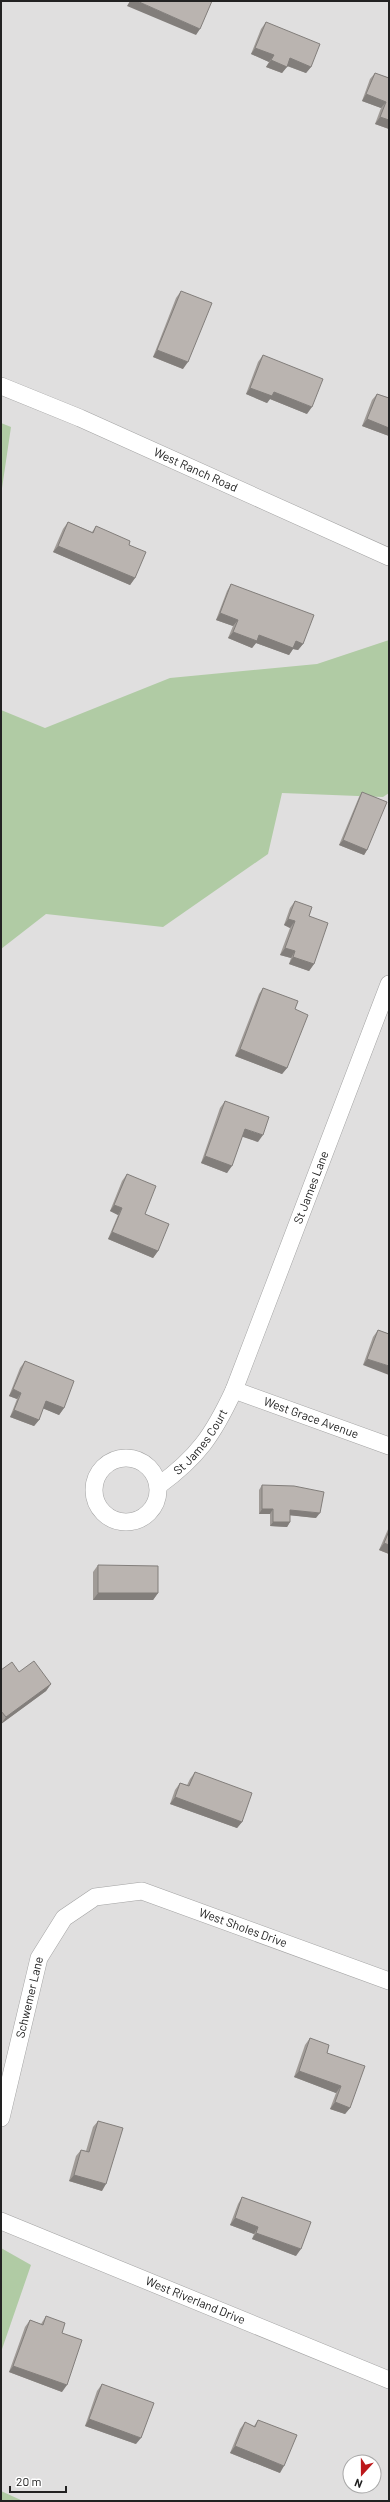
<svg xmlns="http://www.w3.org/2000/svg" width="390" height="2502" font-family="Barlow,sans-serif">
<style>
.residential{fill:#e0dfdf;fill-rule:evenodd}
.forest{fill:#b0cba4}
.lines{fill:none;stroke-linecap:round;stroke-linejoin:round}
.street-casing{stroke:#a3a3a3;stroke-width:18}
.street{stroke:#fff;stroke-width:17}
.wall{fill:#a09b97}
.shaded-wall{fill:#827e7b}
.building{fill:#bab4b0;stroke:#827e7b}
.labels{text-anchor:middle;stroke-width:3;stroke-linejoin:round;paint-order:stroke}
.street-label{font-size:12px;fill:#222;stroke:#fff}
</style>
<rect width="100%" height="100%" fill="#f1eeea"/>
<!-- residential -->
<path class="residential" d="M1,1H389V2501H1ZM350,2462H374V2486H350Z"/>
<!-- forest -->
<path class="forest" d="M1,423L11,427L1,495Z
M389,640V793L383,797L282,793L268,854L163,927L46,914L1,949V710L45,728L170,678L317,664Z
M1,2248L31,2265L1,2352Z
M1,2491L23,2501H1Z"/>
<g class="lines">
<defs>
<g id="street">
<path id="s1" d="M1,386L80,418L389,557"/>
<path id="s2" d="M234,1390L389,1446"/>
<circle cx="126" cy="1490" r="32"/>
<path id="s3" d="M158,1486C198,1457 213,1435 234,1390L389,984"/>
<path id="s4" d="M1,2118L39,1958L64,1918L95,1897L142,1891L389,1981"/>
<path id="s5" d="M1,2221L389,2380"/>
</g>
</defs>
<!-- street casing -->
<use href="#street" class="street-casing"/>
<!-- street -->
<use href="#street" class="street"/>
</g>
<!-- wall -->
<path class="wall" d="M266,22L311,67L306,73L287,66L282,73L266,67L269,62L251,54L261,29Z
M375,73L389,78V129L375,124L381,108L362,101L370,79Z
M181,291L183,369L153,357L176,298Z
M263,355L307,414L270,399L267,403L246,394L258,362Z
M377,394L389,398V436L362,426L372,400Z
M68,522L92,532L96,526L129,545L135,578L130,585L53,552L63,529Z
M231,584L303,644L298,650L293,649L289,655L256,643L252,648L228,638L233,626L216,620L227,591Z
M362,792L367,850L364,855L339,845L359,797Z
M295,901L309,916L314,964L309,971L289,964L291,958L280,955L290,928L284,925L290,908Z
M263,988L287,1068L282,1074L235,1056L259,994Z
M225,1101L258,1142L242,1136L227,1173L201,1163L220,1108Z
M127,1174L145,1214L158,1251L153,1258L108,1239L118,1215L110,1211L122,1181Z
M378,1330L389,1334L363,1365L373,1337Z
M25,1361L64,1408L59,1415L43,1408L39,1420L34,1426L10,1417L17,1399L9,1396L20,1368Z
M262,1485L316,1518L290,1515V1522L287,1527L270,1526V1514H259V1490Z
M389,1527V1554L379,1550Z
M98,1565L158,1593L153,1600H93V1572Z
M1,1670L19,1672L51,1684L46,1691L1,1724Z
M195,1772L242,1822L237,1828L170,1804L175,1790L180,1783L187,1785L190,1779Z
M310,2038L327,2053L350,2108L345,2114L330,2109L336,2093L294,2077L305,2045Z
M98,2121L102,2191L69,2181L76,2156L81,2150L86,2151L93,2127Z
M242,2197L296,2256L252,2239L254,2234L230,2225L238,2204Z
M46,2316L62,2333V2392L9,2372L25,2327L30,2320L41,2324Z
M102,2384L136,2444L85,2426L97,2391Z
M258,2420L280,2473L230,2453L240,2429L245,2422L254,2426Z"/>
<!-- shaded-wall -->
<path class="shaded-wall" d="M130,1H137L200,29L196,35L127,6Z
M255,48L274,55L269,62L251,54Z
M290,58L311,67L306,73L285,65Z
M271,60L287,67L282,73L266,67Z
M366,94L386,102L381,108L362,101Z
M380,117L389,120V129L375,124Z
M157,350L188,362L183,369L153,357Z
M250,388L274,392L312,407L307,414L270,399L267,403L246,394Z
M367,419L389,428V436L362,426Z
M58,546L135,578L130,585L53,552Z
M220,613L238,620L233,626L216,620Z
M233,632L296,641L303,644L298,650L293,649L289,655L256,643L252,648L228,638Z
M343,840L367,850L364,855L339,845Z
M288,919L295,921L290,928L284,925Z
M285,948L295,951L291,958L280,955Z
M293,957L314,964L309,971L289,964Z
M240,1049L287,1068L282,1074L235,1056Z
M245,1129L263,1135L258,1142L240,1136Z
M205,1156L232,1166L227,1173L201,1163Z
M114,1205L122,1208L118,1215L110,1211Z
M112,1232L158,1251L153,1258L108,1239Z
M367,1359L389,1366V1375L363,1365Z
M13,1389L21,1393L17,1399L9,1396Z
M46,1401L64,1408L59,1415L42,1408Z
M14,1410L39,1420L34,1426L10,1417Z
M262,1509H273L270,1514H259Z
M290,1510L320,1513L316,1518L287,1515Z
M273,1522H290L287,1527L270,1526Z
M384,1543L389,1545V1554L379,1550Z
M98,1593H158L153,1600H93Z
M51,1684L46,1691L1,1724L6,1717Z
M175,1797L242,1822L237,1828L170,1804Z
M299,2071L341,2086L336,2093L294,2077Z
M335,2102L350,2108L345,2114L330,2109Z
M74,2175L106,2184L102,2191L69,2181Z
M235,2218L258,2227L254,2234L230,2225Z
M256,2233L301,2249L296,2256L252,2239Z
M13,2366L67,2385L62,2392L9,2372Z
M89,2419L141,2438L136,2444L85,2426Z
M235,2446L284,2466L280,2473L230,2453Z"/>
<!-- building -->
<path class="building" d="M137,1H212L200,29Z
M266,22L320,44L311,67L290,58L287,67L271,60L274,55L255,48Z
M375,73L389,78V120L380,117L386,102L366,94Z
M181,291L212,303L188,362L157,350Z
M263,355L323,379L312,407L274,392L272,396L250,388Z
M377,394L389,398V428L367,419Z
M68,522L93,533L96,526L130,541L129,545L146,552L135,578L58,546Z
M231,584L314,615L303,644L296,641L293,648L259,635L257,641L233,632L238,620L220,613Z
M362,792L387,802L367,850L343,840Z
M295,901L312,907L309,916L328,923L314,964L293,957L295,951L285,948L295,921L288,919Z
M263,988L298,1001L295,1009L308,1015L287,1068L240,1049Z
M225,1101L269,1117L263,1135L245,1129L232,1166L205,1156Z
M127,1174L156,1186L145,1214L169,1224L158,1251L112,1232L122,1208L114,1205Z
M378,1330L389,1334V1366L367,1359Z
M25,1361L74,1381L64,1408L46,1401L39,1420L14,1410L21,1393L13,1389Z
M262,1485L294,1486L324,1492L320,1513L290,1510V1522H273V1509H262Z
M389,1531V1545L384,1543Z
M98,1565L158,1566V1593H98Z
M34,1661L51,1684L6,1717L1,1711V1670L12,1662L19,1672Z
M195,1772L252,1793L242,1822L175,1797L180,1783L189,1786Z
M310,2038L329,2045L327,2053L365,2066L350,2108L335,2102L341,2086L299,2071Z
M98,2121L123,2128L106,2184L74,2175L81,2150L89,2152Z
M242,2197L311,2222L301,2249L256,2233L258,2227L235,2218Z
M46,2316L65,2323L62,2333L82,2340L67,2385L13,2366L30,2320L43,2325Z
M102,2384L154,2403L141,2438L89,2419Z
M258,2420L297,2435L284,2466L235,2446L245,2422L255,2427Z"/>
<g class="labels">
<!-- street labels -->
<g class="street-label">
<text dy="4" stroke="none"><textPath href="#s1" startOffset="212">West Ranch Road</textPath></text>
<text dy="4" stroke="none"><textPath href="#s3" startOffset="341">St James Lane</textPath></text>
<text dy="4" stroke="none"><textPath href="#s2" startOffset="82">West Grace Avenue</textPath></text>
<text dy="4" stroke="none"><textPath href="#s3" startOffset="62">St James Court</textPath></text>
<text dy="4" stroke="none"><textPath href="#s4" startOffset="404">West Sholes Drive</textPath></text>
<text dy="4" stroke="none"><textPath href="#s4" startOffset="124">Schwemer Lane</textPath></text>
<text dy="4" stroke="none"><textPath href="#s5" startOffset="210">West Riverland Drive</textPath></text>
</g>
</g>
<!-- border -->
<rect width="390" height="2502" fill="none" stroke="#222222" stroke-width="4"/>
<!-- north arrow -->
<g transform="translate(362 2474) rotate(201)"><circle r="19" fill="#ffffff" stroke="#a7a7a7"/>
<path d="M0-3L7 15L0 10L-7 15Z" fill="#bc181b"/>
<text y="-6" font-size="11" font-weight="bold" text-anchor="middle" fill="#222222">N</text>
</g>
<!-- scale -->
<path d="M10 2486v6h56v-6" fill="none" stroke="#222222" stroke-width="2"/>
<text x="16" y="2486" font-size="12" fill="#222222" stroke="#ffffff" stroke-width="3" paint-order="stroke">20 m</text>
</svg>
